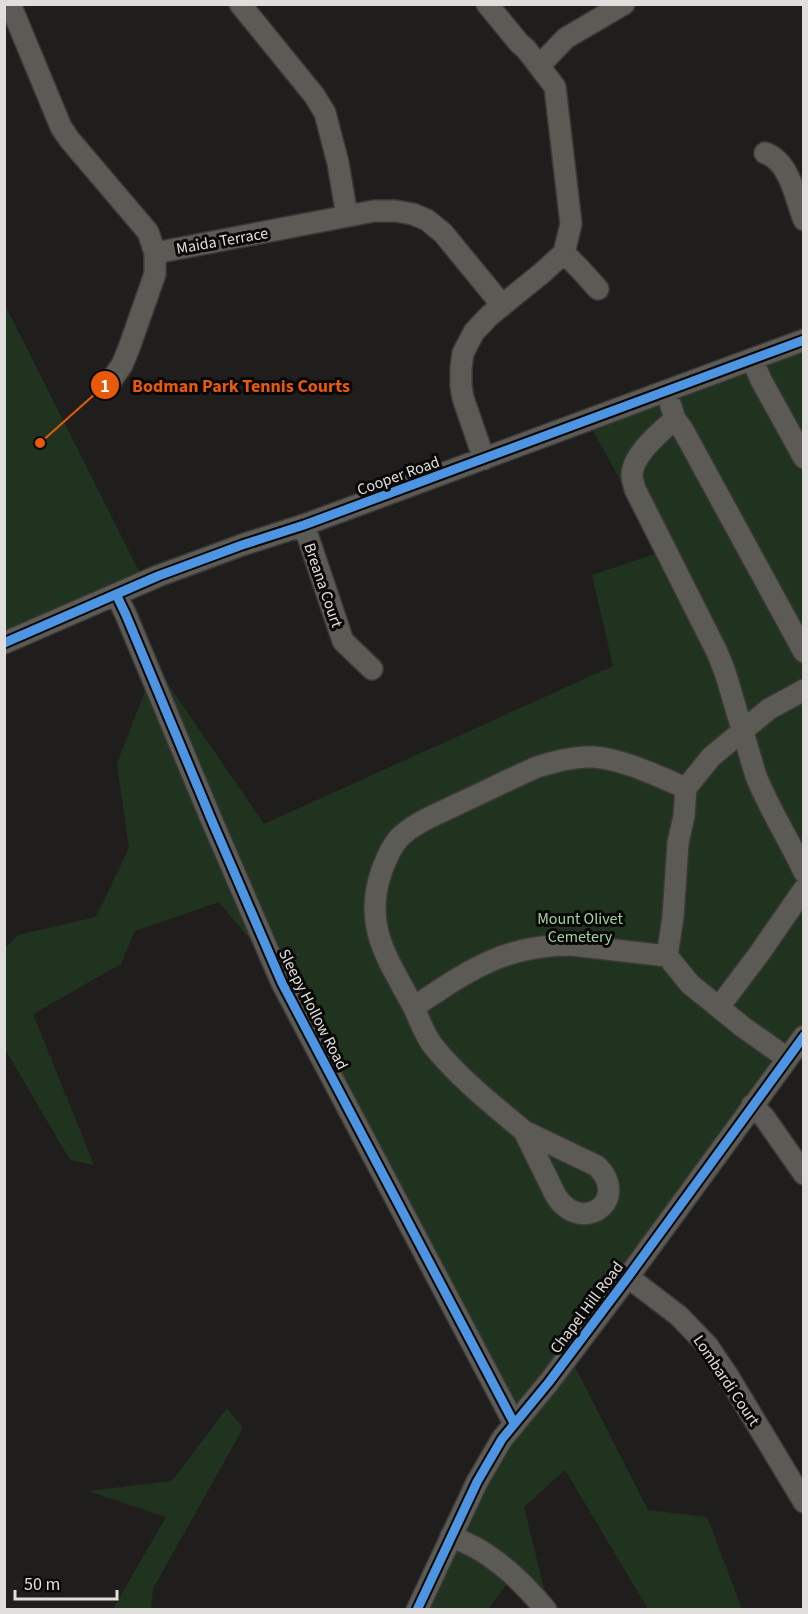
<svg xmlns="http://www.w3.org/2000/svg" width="808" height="1614" font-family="'Source Sans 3',sans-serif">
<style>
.green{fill:#1f331f}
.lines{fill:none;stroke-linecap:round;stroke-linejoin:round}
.minor-casing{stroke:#3a3938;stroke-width:24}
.minor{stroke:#5c5a55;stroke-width:21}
.cycleway-casing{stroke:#090807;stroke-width:13}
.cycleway{stroke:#4d94e3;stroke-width:9}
.labels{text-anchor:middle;stroke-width:6;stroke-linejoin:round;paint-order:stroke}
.street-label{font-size:16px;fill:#e0dedc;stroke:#090807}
.park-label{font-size:16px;fill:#a0d49f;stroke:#090807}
.leader{fill:none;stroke:#e8590c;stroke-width:2}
.callout-dot{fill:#e8590c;stroke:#090807;stroke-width:2}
.mark-label{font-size:18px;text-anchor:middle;font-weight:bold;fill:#fff}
.callout-label{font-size:18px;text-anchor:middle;font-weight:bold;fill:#e8590c;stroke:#090807;stroke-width:6;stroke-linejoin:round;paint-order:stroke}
</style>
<rect width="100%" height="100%" fill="#201e1c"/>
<!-- green -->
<path class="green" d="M4,303L145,583L4,643Z
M803,343V1051L569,1355L648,1510L707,1517L742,1609H648L565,1470L524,1507L544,1588L510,1580L488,1609H415L508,1440L318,1022L219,902L135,931L121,964L33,1014L94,1165L70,1160L5,1049L4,949L18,935L96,917L129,848L117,764L155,665L264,824L613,666L592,575L660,552L588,422Z
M227,1408L243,1428L153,1589L151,1609H113L166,1517L88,1491L172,1481Z"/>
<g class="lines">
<defs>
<path id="minor" d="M10,4L61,127L69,139L148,232L155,253V274L129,348L122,365L110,382L103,388
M240,4L314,95L325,113L338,163L347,216
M539,66L566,38L624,4
M765,153C790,162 795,197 804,220
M155,253L374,211H396L413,214L427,220L443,233L502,305
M564,253L580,269L598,289
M752,359L761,380L804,458
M671,406L675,419L683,430L804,652
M675,419C661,431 632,455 632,475C632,480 634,484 635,489L717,652L725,672L756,776C769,809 789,839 804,872
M484,459L463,398L461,386V368L463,353L474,332L489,316L542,273L564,253L571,224L555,87L526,49L519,43L487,4
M304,525L343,641L372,669
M116,594L126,615L212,821L282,983L514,1423
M4,643L158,576L242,545L304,525L804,340
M667,956L673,917L678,843L684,816L686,788L711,757L769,709L804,690
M414,1007C468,971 503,945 571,945L667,956L690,984L743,1027L787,1058
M719,1007L759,954L804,889
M752,1105L764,1117L804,1174
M524,1131C493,1105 460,1079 434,1047C424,1035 420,1020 413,1006C388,959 362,926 382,870C386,859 391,847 399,838C415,822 438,814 458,804C484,792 510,779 537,767C554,762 574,756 592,757C621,758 660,777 686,788
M524,1131L597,1166C631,1200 582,1236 556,1196Z
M628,1277L679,1316L707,1345L728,1376L804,1502
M451,1536C463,1542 475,1546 486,1554C509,1569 528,1588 546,1610
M417,1610L477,1482L502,1439L549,1382L628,1277L804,1036"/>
</defs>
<!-- minor casing -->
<use href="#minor" class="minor-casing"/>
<!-- minor -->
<use href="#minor" class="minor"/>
<defs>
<path id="cycleway" d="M116,594L126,615L212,821L282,983L514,1423
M4,643L158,576L242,545L304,525L804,340
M417,1610L477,1482L502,1439L549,1382L628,1277L804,1036"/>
</defs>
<!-- cycleway casing -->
<use href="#cycleway" class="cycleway-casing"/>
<!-- cycleway -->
<use href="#cycleway" class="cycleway"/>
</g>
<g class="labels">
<!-- street labels -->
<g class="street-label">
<text transform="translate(222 240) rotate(-10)" y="6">Maida Terrace</text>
<text transform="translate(398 475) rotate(-20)" y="6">Cooper Road</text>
<text transform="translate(324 585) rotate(71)" y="6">Breana Court</text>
<text transform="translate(314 1009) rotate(63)" y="6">Sleepy Hollow Road</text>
<text transform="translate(586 1307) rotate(-53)" y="6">Chapel Hill Road</text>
<text transform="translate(727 1380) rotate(56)" y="6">Lombardi Court</text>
</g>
<!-- park labels -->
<g class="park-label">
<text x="580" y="924">Mount Olivet<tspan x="580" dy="18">Cemetery</tspan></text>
</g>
</g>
<!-- callouts -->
<path class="leader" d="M40 443L105 385"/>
<g class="callout-dot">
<circle cx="40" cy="443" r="6"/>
<circle cx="105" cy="385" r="15"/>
</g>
<g class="mark-label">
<text x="105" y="392">1</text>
</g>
<g class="callout-label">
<text x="241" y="392">Bodman Park Tennis Courts</text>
</g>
<!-- border -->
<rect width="808" height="1614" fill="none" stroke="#e0dedc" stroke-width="12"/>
<!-- scale -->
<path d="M15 1590v9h102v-9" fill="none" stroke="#e0dedc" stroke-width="3"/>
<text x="24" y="1590" font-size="18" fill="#e0dedc" stroke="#090807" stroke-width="4.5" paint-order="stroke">50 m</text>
</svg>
